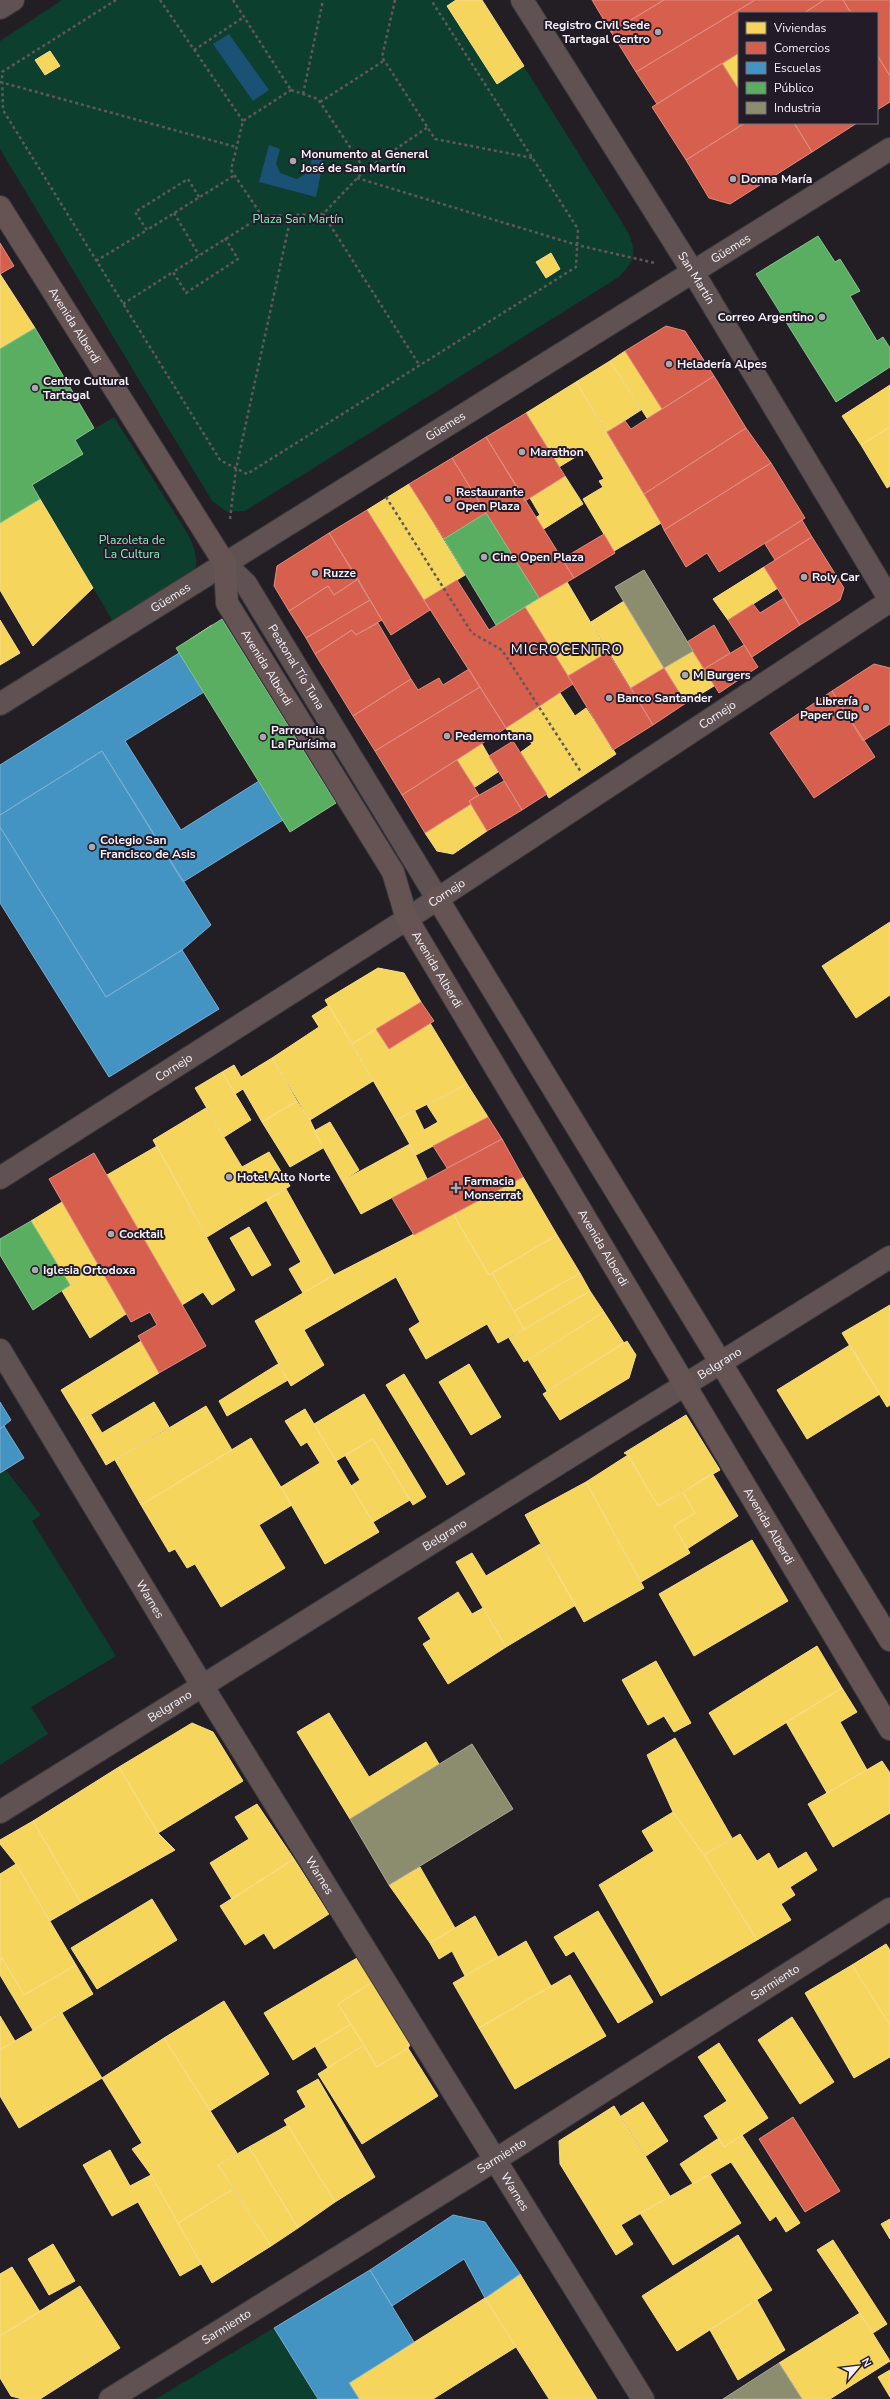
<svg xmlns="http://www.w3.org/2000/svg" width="890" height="2399" font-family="'Nunito Sans',sans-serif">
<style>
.green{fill:#0c3f2e}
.water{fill:#1b5174}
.homes{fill:#f6d55c;stroke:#f6dd8b}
.shops{fill:#d6604d;stroke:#e08c81}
.schools{fill:#4393c3;stroke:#79afd3}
.public{fill:#5aae61;stroke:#89c28f}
.industry{fill:#8c8c6e;stroke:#acaa98}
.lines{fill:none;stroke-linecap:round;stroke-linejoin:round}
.pedestrian-casing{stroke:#3b383d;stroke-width:24}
.minor-casing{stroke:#3b383d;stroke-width:24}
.tertiary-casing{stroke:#3b383d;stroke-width:24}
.secondary-casing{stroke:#3b383d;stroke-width:24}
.path{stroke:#625859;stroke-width:2.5;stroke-dasharray:3 3;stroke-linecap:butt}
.pedestrian{stroke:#605252;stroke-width:22}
.minor{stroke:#605252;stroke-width:22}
.tertiary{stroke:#605252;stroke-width:22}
.secondary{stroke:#655453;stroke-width:22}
.poi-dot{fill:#aca7ae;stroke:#231b27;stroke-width:1.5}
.labels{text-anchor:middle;stroke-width:4;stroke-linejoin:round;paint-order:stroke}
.poi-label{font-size:12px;font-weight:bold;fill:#f6f1f9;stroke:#231b27;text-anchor:start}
.park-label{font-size:12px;fill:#87eec0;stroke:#231b27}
.street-label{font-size:12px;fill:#f6f1f9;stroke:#231b27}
.quarter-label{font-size:14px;letter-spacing:1px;fill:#f6f1f9;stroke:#231b27}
</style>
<rect width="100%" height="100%" fill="#221e24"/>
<!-- green -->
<path class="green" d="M62,0H482L628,232C637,255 636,259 619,277L245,511L227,512L212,501L0,149V41Z
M114,417L189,536C195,550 199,559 194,573L114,623L32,485L83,454L75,440Z
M5,1469L41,1515L32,1521L116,1656L31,1707L48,1734L0,1765V1473Z
M274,2328L318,2399H156Z"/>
<!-- water -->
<path class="water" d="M229,34L269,90L253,101L213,44Z
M269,145L280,149L276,164L280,173L297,179L310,171L312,156L324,158L316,197L259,182Z"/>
<!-- homes -->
<path class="homes" d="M456,0H482L524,66L497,84L447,6Z
M50,51L60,66L45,75L35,60Z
M739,53V90L722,63Z
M551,253L560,269L546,278L536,262Z
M0,274L35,328L0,349Z
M625,351L662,409L647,418L610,361Z
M610,361L641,410L607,432L576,382Z
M576,382L661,523L614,551L583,499L603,487L599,481L604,479L587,450L559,467L526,413Z
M890,385V427L861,445L842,416Z
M890,427V486L887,488L861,445Z
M565,476L583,504L542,530L535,518L540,515L530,498Z
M409,484L465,575L424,600L367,510Z
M40,499L93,588L33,646L0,590V523Z
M764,567L778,588L728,620L713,599Z
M567,582L608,652L568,676L525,607Z
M624,601L664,668L631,688L591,622Z
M0,620L20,653L0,665Z
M212,625L229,652L205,667L189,640Z
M693,651L714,686L686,703L664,668Z
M560,693L575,716L586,708L616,754L549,798L521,752L532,744L525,733L513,741L506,728Z
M482,744L498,772L475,787L457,760Z
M471,804L487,831L453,854L437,851L425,833Z
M890,922V995L856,1018L822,966Z
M378,968L404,973L421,1002L352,1044L325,1000Z
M329,1005L373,1081L310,1120L272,1058L319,1027L312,1016Z
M430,1023L467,1084L396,1120L352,1044L376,1029L389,1049Z
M272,1058L297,1101L262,1122L243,1089L235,1094L222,1072L234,1065L241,1077Z
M222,1072L251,1120L224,1137L195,1088Z
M467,1084L488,1117L416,1155L396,1120L415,1111L424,1130L438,1122L427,1105Z
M297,1101L310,1120L323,1148L290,1167L262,1122Z
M206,1108L242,1167L269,1152L290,1186L207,1237L153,1140Z
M330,1122L359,1170L342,1181L314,1131Z
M410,1144L427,1179L361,1214L342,1181Z
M157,1146L235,1290L212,1305L203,1292L182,1305L107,1175Z
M523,1177L557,1235L489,1275L453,1214Z
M286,1189L334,1275L303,1293L289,1269L301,1262L266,1200Z
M62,1202L99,1267L70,1285L31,1221Z
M453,1214L489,1275L492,1273L524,1329L498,1343L487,1324L426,1359L409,1329L420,1322L396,1277L304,1330L324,1365L291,1386L255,1321L334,1275Z
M249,1227L271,1265L252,1276L230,1238Z
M557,1235L580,1273L514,1311L492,1273Z
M99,1267L126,1314L90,1338L62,1291Z
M580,1273L590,1291L524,1329L514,1311Z
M590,1291L604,1312L524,1362L509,1338Z
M890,1305V1405L887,1407L842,1333Z
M604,1312L624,1343L547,1391L528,1360Z
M141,1341L159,1373L80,1421L61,1390Z
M627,1341L636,1355L629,1378L560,1420L543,1394Z
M850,1345L880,1394L807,1439L777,1390Z
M278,1364L288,1380L227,1416L219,1401Z
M469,1364L501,1417L471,1435L439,1382Z
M404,1374L465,1474L447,1485L386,1385Z
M364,1394L426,1497L413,1505L373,1439L336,1461L314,1424Z
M154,1402L169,1427L106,1465L80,1421L91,1415L102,1433Z
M206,1406L232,1450L141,1505L115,1460Z
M305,1409L379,1532L325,1564L281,1487L320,1463L307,1442L301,1446L285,1421Z
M686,1415L720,1470L658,1506L628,1455L624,1453Z
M251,1438L292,1505L259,1525L285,1568L221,1607L195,1564L187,1568L175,1549L169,1552L141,1505Z
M373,1439L410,1500L373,1522L351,1486L360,1480L345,1455Z
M628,1455L658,1506L683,1492L695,1513L674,1526L690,1553L641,1582L586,1482Z
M712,1473L738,1516L687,1549L674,1526L695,1513L683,1492Z
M586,1482L644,1588L584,1622L525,1515Z
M752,1540L788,1601L694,1656L659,1594Z
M540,1544L576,1605L506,1647L456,1562L472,1553L486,1576Z
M458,1592L472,1614L483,1608L506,1647L448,1684L423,1644L431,1639L418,1618Z
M817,1646L842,1688L734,1755L709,1713Z
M656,1661L691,1723L674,1732L664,1716L648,1725L622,1680Z
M842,1688L857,1712L840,1722L867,1770L827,1793L786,1722Z
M329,1713L369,1777L426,1742L439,1764L350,1819L297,1732Z
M192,1723L213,1732L243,1781L158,1833L119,1767Z
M675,1738L732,1838L704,1855L673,1812L647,1755Z
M882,1761L890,1773V1813L833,1847L808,1804Z
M119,1767L158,1833L175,1850L81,1903L33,1821Z
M257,1804L294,1859L232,1899L210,1863L249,1839L235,1817Z
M673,1812L704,1855L757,1940L661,1996L599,1885L654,1851L642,1831Z
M33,1821L81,1903L50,1921L16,1864L0,1844V1840Z
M740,1834L757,1861L769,1853L778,1869L806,1852L817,1870L790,1887L795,1895L781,1904L791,1920L757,1940L704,1855Z
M294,1859L329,1914L274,1949L264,1933L245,1945L220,1906Z
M16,1864L76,1965L24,1995L2,1958L0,1959V1874Z
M420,1867L455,1928L430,1943L389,1885Z
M152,1899L177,1940L97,1989L71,1948Z
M598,1911L653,2002L618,2023L574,1951L566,1956L554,1937Z
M475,1916L498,1957L465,1976L452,1951L439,1959L430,1943Z
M526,1941L551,1986L479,2028L453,1983Z
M886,1944L890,1950V2025L852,1965Z
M2,1958L24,1995L76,1965L93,1994L33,2030L0,1975V1959Z
M357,1958L374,1981L338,2004L351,2024L293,2060L264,2013Z
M852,1965L890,2025V2057L854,2078L805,1993Z
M570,1975L606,2036L515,2089L479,2028Z
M374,1981L412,2042L408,2048L377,2067L338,2004Z
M224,2001L269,2074L210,2111L164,2038Z
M62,2013L102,2078L19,2128L0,2096V2050Z
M0,2016L15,2041L0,2050Z
M792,2017L834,2082L800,2104L758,2040Z
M351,2024L364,2045L328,2068L315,2046Z
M164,2038L237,2153L218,2165L233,2189L178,2223L151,2175L132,2149L142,2143L102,2078Z
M719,2043L768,2118L724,2147L704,2116L727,2101L698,2057Z
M364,2045L377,2067L408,2048L438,2096L362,2144L318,2074Z
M318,2079L375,2177L335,2202L284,2120L306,2107L297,2091Z
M643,2102L668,2141L646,2156L621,2116Z
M614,2106L670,2196L621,2225L633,2244L616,2255L560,2164L559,2141Z
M288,2125L335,2202L298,2228L249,2147Z
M742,2135L800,2223L786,2232L776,2216L770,2221L731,2162L693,2184L680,2164L719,2138L724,2147Z
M249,2147L298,2228L271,2246L218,2165Z
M110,2150L130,2186L151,2175L201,2264L180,2276L138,2202L112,2216L83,2165Z
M710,2174L741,2223L673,2265L640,2213Z
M233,2189L271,2246L212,2283L178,2223Z
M890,2219V2239L881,2224Z
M738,2235L772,2290L677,2351L642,2296Z
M833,2240L887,2324L873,2333L817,2250Z
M53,2244L75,2281L49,2295L28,2259Z
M12,2267L40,2312L0,2336V2274Z
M520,2274L597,2399H549L485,2298Z
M80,2286L120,2348L40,2399H22L11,2396L0,2378V2336Z
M485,2298L516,2347L433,2399H359L349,2383Z
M757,2300L785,2350L738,2380L710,2330Z
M860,2313L890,2361L830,2399H802L779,2363Z
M890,2370V2397L878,2377Z"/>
<!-- shops -->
<path class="shops" d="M592,0H664L611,32Z
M664,0H755L636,72L611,32Z
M755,0H824L804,13H739V53L657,104L636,72Z
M824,0H843L851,13H804Z
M843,0H890V76L877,55V13H851Z
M877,55L890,76V102L877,110Z
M722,63L739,90V123H745L686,160L652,107Z
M745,123H794L812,152L730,204L709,198L686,160Z
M794,123H857L812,152Z
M0,243L14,266L0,274Z
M666,326L685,331L714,376L662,409L625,351Z
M714,376L746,428L644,494L607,432L625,421L631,429Z
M526,413L565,476L525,501L486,437Z
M746,428L771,463L664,530L661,523L644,494Z
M486,437L574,578L539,598L452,458Z
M452,458L486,513L444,539L409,484Z
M771,463L805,518L719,572L707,553L686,567L664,530Z
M367,510L430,610L391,635L329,533Z
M802,520L812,537L775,560L765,544Z
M329,533L358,579L334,595L328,586L289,611L274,586L277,566Z
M604,534L615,553L574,578L562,559Z
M812,537L844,588L840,600L800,625L764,567Z
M358,579L370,600L306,638L289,611L328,586L334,595Z
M457,580L489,630L525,607L573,684L506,728L424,600Z
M784,598L800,625L752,657L728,620L753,604L760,613Z
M370,600L382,620L356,635L352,630L315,654L306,638Z
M378,623L411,679L353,716L315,654L352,630L356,635Z
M714,625L730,653L704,669L687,642Z
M744,645L758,667L719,693L704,669Z
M608,652L653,725L613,750L568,676Z
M874,664L890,668V724L863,741L832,691Z
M664,668L686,703L653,725L631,688Z
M469,669L480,687L375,751L353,716L411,679L418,690L439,678L443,685Z
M480,687L506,728L402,795L375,751Z
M832,691L875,757L814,798L770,733Z
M513,741L547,794L522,810L489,756Z
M457,760L479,795L469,801L471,804L425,833L402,795Z
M504,781L522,810L487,831L469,801Z
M421,1002L434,1021L389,1049L376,1029Z
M488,1117L502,1139L447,1168L433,1146Z
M502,1139L523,1177L414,1235L392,1198Z
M94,1153L206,1346L159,1373L138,1336L157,1325L150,1312L131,1322L49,1179Z
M793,2117L840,2191L805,2212L759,2139Z"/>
<!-- schools -->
<path class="schools" d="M179,653L204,692L125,741L181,830L259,781L283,820L183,882L102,751L0,815V765Z
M102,751L211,925L182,950L106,997L0,827V815Z
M0,827L106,997L182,950L219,1009L109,1077L0,903Z
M0,1402L11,1420L0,1429Z
M4,1426L24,1458L0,1473V1429Z
M453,2215L485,2222L520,2274L485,2298L464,2259L392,2306L370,2270Z
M370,2270L414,2342L349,2383L359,2399H318L274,2328Z"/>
<!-- public -->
<path class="public" d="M818,236L835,262L840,259L860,291L850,296L877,341L883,337L890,348V367L836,402L756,274Z
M35,328L94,428L75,440L83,454L32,485L40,499L0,523V349Z
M486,513L539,598L496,625L444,539Z
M222,619L336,803L290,832L176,648Z
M31,1221L70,1285L33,1310L0,1255V1239Z"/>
<!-- industry -->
<path class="industry" d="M644,570L693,651L664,668L615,587Z
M472,1744L513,1809L389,1885L350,1819Z
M779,2363L802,2399H723Z"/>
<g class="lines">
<defs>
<g id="pedestrian">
<path id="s1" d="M225,564L246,584L437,898"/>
</g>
<g id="minor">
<path d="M0,8L13,0"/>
<path id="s2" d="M0,704L890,149"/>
<path id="s3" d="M0,1178L407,919L890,601"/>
<path id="s4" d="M0,1350L203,1687L643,2399"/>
<path id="s5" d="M0,1812L890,1257"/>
</g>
<g id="tertiary">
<path id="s6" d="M522,0L693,272L890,600"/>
<path id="s7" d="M110,2399L495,2160L890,1909"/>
</g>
<g id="secondary">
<path id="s8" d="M0,207L225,564L227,603L393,872L407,919L890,1729"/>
<path d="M437,898L890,1640"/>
</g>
</defs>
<!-- pedestrian casing -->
<use href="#pedestrian" class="pedestrian-casing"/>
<!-- minor casing -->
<use href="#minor" class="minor-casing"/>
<!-- tertiary casing -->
<use href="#tertiary" class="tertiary-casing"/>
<!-- secondary casing -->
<use href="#secondary" class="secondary-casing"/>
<!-- path -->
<path class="path" d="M116,0L2,72L3,110L220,460L247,474L576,267L578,229L431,0
M160,0L243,121
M233,0L291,90
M395,0L382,57L435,139L533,158
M194,50L244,17
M0,82L236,147
M291,90L318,99L365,170L323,214L262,216L231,170L243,121Z
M303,94L323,0
M320,102L385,60
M365,170L428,127
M357,178L577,245L655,263
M199,197L188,179L135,212L147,230L235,175
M174,213L199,255
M323,214L420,366
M225,238L238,259L186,293L173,272L262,216
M96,261L147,230
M123,304L173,272
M386,497L472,633L502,650L581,772
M230,519L236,469L291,216"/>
<!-- pedestrian -->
<use href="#pedestrian" class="pedestrian"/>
<!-- minor -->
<use href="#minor" class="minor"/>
<!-- tertiary -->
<use href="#tertiary" class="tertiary"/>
<!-- secondary -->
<use href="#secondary" class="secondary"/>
</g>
<!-- markers -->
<g class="poi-dot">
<circle cx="658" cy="32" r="4"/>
<circle cx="293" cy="161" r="4"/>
<circle cx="733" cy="179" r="4"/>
<circle cx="822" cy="317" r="4"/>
<circle cx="669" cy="364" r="4"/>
<circle cx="35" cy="388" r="4"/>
<circle cx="522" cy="452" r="4"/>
<circle cx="448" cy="499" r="4"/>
<circle cx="484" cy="557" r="4"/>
<circle cx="315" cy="573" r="4"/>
<circle cx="804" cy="577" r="4"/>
<circle cx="685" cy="675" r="4"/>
<circle cx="609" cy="698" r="4"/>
<circle cx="866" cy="708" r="4"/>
<circle cx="447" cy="736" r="4"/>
<circle cx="263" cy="737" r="4"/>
<circle cx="92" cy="847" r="4"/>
<circle cx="229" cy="1177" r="4"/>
<path d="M454 1182h4v4h4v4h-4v4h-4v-4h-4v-4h4z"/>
<circle cx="111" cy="1234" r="4"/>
<circle cx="35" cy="1270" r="4"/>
</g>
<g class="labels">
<!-- poi labels -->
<g class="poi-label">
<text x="650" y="29" text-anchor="end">Registro Civil Sede<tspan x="650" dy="14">Tartagal Centro</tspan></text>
<text x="301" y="158">Monumento al General<tspan x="301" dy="14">José de San Martín</tspan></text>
<text x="741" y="183">Donna María</text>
<text x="814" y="321" text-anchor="end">Correo Argentino</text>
<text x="677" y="368">Heladería Alpes</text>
<text x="43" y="385">Centro Cultural<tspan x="43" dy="14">Tartagal</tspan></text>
<text x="530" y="456">Marathon</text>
<text x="456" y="496">Restaurante<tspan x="456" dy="14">Open Plaza</tspan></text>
<text x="492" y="561">Cine Open Plaza</text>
<text x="323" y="577">Ruzze</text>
<text x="812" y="581">Roly Car</text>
<text x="693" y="679">M Burgers</text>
<text x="617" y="702">Banco Santander</text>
<text x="858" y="705" text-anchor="end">Librería<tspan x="858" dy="14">Paper Clip</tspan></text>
<text x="271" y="734">Parroquia<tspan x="271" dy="14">La Purísima</tspan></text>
<text x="455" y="740">Pedemontana</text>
<text x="100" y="844">Colegio San<tspan x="100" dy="14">Francisco de Asis</tspan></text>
<text x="237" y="1181">Hotel Alto Norte</text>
<text x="464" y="1185">Farmacia<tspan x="464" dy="14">Monserrat</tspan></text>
<text x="119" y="1238">Cocktail</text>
<text x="43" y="1274">Iglesia Ortodoxa</text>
</g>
<!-- park labels -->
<g class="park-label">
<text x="298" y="223">Plaza San Martín</text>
<text x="132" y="544">Plazoleta de<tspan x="132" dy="14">La Cultura</tspan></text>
</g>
<!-- street labels -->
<g class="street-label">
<text dy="4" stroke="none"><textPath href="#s2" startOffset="861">Güemes</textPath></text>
<text dy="4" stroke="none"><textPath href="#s6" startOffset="328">San Martín</textPath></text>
<text dy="4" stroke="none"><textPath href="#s8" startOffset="140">Avenida Alberdi</textPath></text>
<text dy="4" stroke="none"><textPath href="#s2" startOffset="525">Güemes</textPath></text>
<text dy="4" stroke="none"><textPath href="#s2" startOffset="201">Güemes</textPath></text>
<text dy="4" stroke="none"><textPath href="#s8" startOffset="537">Avenida Alberdi</textPath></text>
<text dy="4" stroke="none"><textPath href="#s1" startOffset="126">Peatonal Tío Tuna</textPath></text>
<text dy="4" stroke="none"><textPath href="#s3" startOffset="854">Cornejo</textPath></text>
<text dy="4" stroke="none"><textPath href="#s3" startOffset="530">Cornejo</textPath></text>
<text dy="4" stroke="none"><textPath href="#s8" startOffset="885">Avenida Alberdi</textPath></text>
<text dy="4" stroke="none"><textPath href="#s3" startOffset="206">Cornejo</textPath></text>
<text dy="4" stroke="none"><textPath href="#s8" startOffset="1209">Avenida Alberdi</textPath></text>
<text dy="4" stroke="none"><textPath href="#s5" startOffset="848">Belgrano</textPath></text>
<text dy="4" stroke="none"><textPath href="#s8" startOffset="1533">Avenida Alberdi</textPath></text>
<text dy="4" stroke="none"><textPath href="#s5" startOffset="524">Belgrano</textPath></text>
<text dy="4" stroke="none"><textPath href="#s4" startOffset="291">Warnes</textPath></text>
<text dy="4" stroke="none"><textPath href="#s5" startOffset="200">Belgrano</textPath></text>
<text dy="4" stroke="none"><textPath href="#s4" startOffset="615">Warnes</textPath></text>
<text dy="4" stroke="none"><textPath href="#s7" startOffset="785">Sarmiento</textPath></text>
<text dy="4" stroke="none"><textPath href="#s7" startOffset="461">Sarmiento</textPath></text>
<text dy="4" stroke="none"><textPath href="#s4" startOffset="987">Warnes</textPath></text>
<text dy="4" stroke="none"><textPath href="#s7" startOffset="137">Sarmiento</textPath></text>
</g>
<!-- quarter labels -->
<g class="quarter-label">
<text x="567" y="654">MICROCENTRO</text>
</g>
</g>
<!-- legend -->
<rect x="738" y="12" width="140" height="112" fill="#231b27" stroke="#77717b"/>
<rect x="746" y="22" width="20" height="12" fill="#f6d55c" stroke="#77717b"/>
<text x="774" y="32" font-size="12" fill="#f6f1f9">Viviendas</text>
<rect x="746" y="42" width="20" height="12" fill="#d6604d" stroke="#77717b"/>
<text x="774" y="52" font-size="12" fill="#f6f1f9">Comercios</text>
<rect x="746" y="62" width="20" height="12" fill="#4393c3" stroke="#77717b"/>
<text x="774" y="72" font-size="12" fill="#f6f1f9">Escuelas</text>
<rect x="746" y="82" width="20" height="12" fill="#5aae61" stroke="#77717b"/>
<text x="774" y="92" font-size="12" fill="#f6f1f9">Público</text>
<rect x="746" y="102" width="20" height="12" fill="#8c8c6e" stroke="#77717b"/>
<text x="774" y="112" font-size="12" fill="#f6f1f9">Industria</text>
<!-- north arrow -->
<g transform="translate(858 2367) rotate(62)" stroke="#231b27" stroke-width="3" paint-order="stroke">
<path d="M0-3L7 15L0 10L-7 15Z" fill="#f6f1f9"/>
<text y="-6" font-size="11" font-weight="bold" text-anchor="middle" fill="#f6f1f9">N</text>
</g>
</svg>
